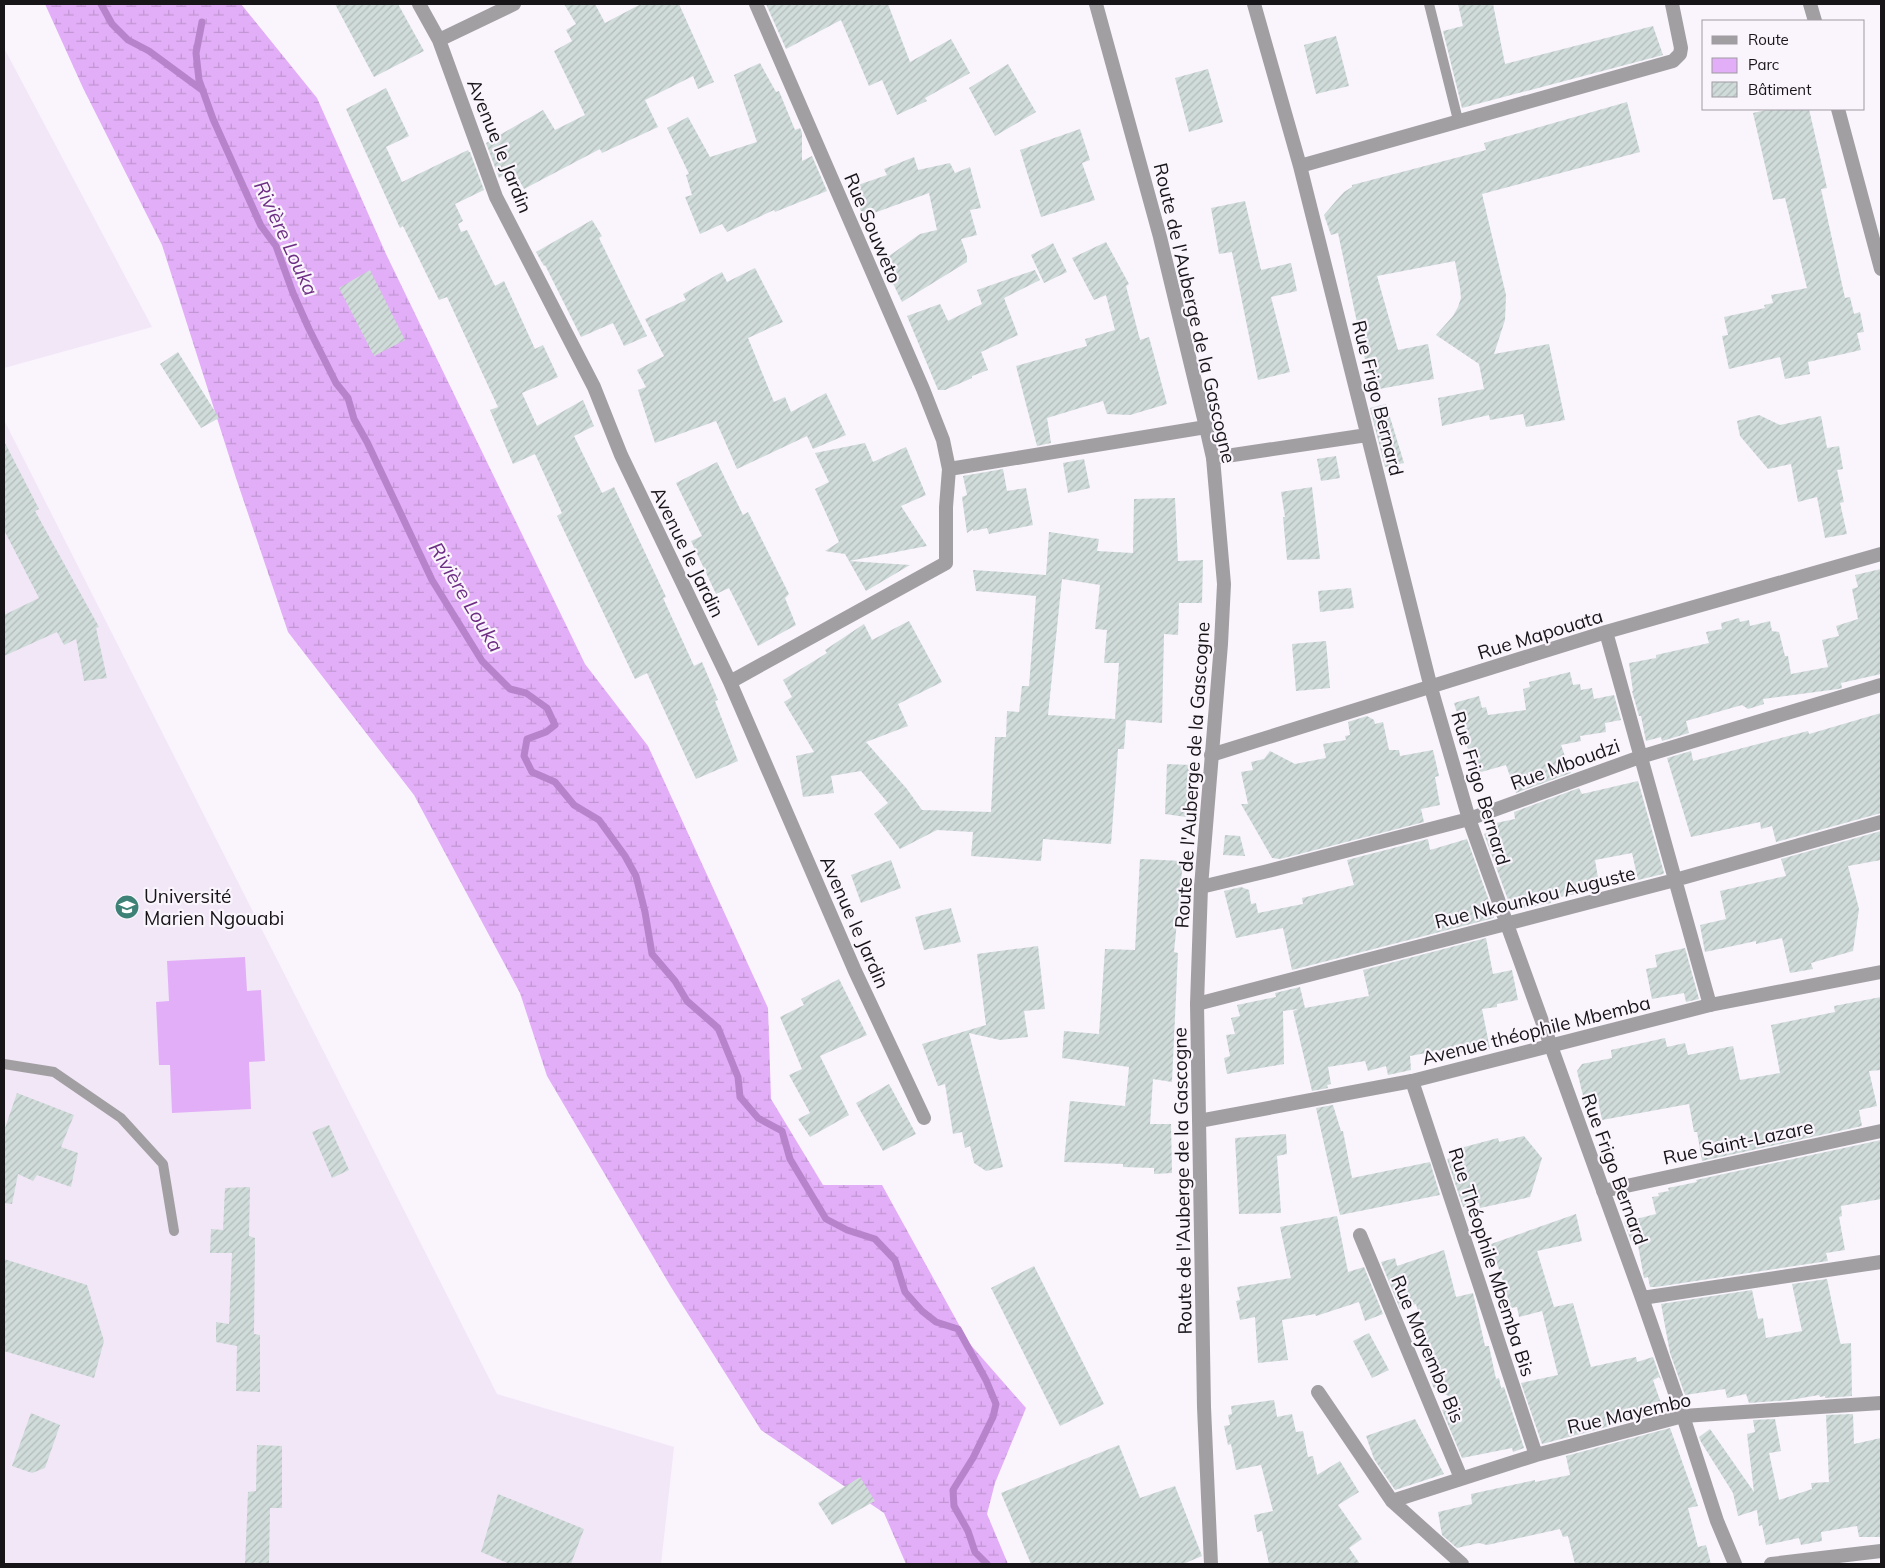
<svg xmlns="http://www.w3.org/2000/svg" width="1885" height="1568" font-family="Mulish,sans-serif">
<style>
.built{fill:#f2e7f7}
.wetland{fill:url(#wetland-marsh)}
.park{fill:#e2aef7}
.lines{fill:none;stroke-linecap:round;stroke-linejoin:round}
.stream{stroke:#b784cc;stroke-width:7}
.building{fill:url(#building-hatch);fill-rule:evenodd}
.service{stroke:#a29fa3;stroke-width:10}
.minor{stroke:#a29fa3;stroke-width:14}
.tertiary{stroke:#a29fa3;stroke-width:14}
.labels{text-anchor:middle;stroke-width:4.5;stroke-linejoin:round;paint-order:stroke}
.street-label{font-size:19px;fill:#171518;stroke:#faf4fd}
.poi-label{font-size:19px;fill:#171518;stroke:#faf4fd;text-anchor:start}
.water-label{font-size:20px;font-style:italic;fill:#6d2e84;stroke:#faf4fd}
</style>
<defs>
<pattern id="wetland-marsh" width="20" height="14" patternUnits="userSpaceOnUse" patternTransform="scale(1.25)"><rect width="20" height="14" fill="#e2aef7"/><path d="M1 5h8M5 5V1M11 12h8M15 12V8" fill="none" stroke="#c195d3"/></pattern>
<pattern id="building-hatch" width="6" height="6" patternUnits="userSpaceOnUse" patternTransform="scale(1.25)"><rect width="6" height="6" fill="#d0dcda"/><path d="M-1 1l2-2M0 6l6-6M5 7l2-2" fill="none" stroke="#b2bcba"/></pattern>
</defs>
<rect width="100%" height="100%" fill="#faf4fd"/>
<!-- built -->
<path class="built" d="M4,48L152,327L4,368Z
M4,420L497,1394L674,1447L661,1564H4Z"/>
<!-- wetland -->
<path class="wetland" d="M45,4H241L317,98L386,254L585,664L648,746L768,1008L771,1099L823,1185H882L969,1343L1026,1408L995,1483L987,1514L1008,1564H906L884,1513L761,1430L671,1287L547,1076L520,993L414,795L288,632L236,478L162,245L83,88Z"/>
<!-- park -->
<path class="park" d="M245,957L247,991L261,990L265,1061L249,1062L251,1109L172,1113L170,1065H159L156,1002L169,1001L167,961Z"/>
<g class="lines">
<!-- stream -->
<path class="stream" d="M101,4L112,24L128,40L149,51L202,90
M202,22L196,53L199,80L213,119L261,226L276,246L293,293L309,329L336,383L348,398L354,419L367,442L432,580L482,661L510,689L526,693L547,708L555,725L546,732L527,739L524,756L532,772L555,782L574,805L599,820L625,856L636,876L645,912L652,954L675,981L687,1001L718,1028L738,1077L740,1097L758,1118L782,1131L790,1159L826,1219L847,1230L875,1239L895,1260L905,1292L922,1311L936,1322L958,1329L986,1380L996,1404L993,1417L973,1458L953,1490L954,1506L968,1531L975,1552L987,1564"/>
</g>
<!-- building -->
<path class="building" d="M335,4H398L424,51L374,77Z
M564,4H595L605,23L641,4H679L714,82L698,89L693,76L645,100L658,127L602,153L600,149L524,189L513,169L499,178L486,143L543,110L555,130L585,115L554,51L572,41L566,30L576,24Z
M766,4H888L910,62L951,39L970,73L925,98L927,101L897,115L882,80L869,86L841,20L786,49Z
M1458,4H1493L1505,64L1653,26L1663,55L1462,108L1443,31L1463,26Z
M1336,36L1349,86L1316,94L1304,45Z
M760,63L776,92L779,91L795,130L800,128L802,133V161L812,156L827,191L775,212L774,210L727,232L722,224L700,234L685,197L692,195L686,175L689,174L667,128L688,117L710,157L757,142L734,75Z
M1008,64L1036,112L995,136L969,88Z
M1208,69L1223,122L1189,132L1175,78Z
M386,88L409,136L386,147L402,182L468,150L469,152H470L484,190L455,204L463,221L458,224L461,232L467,230L495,286L504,281L535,349L543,345L558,377L522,393L537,426L583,400L594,426L574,436L602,493L614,487L666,597L663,598L694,666L702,662L718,700L715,701L738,761L696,779L647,673L635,679L557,516L562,513L535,454L513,464L490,410L498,407L447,297L439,300L403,226L400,228L346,109Z
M1627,102L1640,152L1482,194L1506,295L1505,320L1494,354L1549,344L1565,420L1526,427L1523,414L1490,420L1489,415L1442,426L1438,398L1484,389L1479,364L1436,335L1453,316L1458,307L1461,298L1460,288L1455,261L1377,276L1398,350L1428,344L1434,379L1374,390L1368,359L1365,360L1338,233L1331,235L1324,215L1335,202L1344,192L1352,187V185L1486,150L1484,143Z
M1771,109H1809L1827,188L1821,189L1845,298L1850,297L1854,314L1860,312L1864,332L1857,333L1861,350L1808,362L1810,374L1785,379L1780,357L1729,369L1722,336L1728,335L1724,317L1765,308L1764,305L1773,303L1771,295L1807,288L1785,198L1773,200L1753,113Z
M1080,129L1090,160L1082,163L1095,200L1041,217L1020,150Z
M914,157L918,170L950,163L955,173L970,167L981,208L970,210L977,235L961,239L967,256V262L902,302L882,261L920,234L937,230L929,193L863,217L852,187L887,175L884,169Z
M1245,201L1261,270L1291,263L1297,291L1271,297L1290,372L1258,380L1232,252L1219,254L1211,208Z
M592,220L602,236L599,238L647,336L624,346L613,323L581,337L545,265L544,266L536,252Z
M1106,242L1129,284L1126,286L1140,340L1149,337L1167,404L1130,415L1107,414L1103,401L1047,418L1051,443L1037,446L1016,366L1087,346L1085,339L1115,330L1106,295L1094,300L1072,258Z
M1053,243L1067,272L1044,283L1031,255Z
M755,268L783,322L748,338L774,402L785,397L791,412L826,393L846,435L813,449L807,436L737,469L716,421L655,443L638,390L646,387L637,370L664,356L645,319L686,300L683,294L722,272L727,282Z
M370,270L405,340L374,356L339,288Z
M1035,270L1040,280L1004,298L1018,335L981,352L988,370L972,376V378L945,390H938L907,316L940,304L948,321L982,304L977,290Z
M178,352L219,418L201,428L160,364Z
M1386,404L1404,463L1385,467L1370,408Z
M1759,415L1780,425L1821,416L1827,448L1839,446L1843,469L1837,470L1844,502L1840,503L1847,534L1825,538L1817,497L1798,502L1791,464L1768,469L1740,436L1737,421Z
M4,441L39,509L35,511L99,627L96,628L107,678L84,681L76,639L64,645L57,632L4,656V615L39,598L4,530Z
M865,443L873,462L906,447L926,495L901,506L927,546L849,561L845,554L825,551L839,542L815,489L829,482L815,453Z
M1336,456L1340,478L1321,481L1317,459Z
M1084,459L1090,488L1068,493L1063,463Z
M717,462L743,515L748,512L789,594L785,598L796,625L758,646L729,588L716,594L691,541L702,536L676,483Z
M1003,469L1007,491L1026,488L1033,525L989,534L987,528L973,531V529L967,533L962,497L967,495L963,476Z
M1312,487L1320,559L1287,560L1283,517H1285L1281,492Z
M1175,498L1178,561L1203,560L1202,603H1179L1178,635L1164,634L1162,723L1126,720L1124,749H1118L1111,844L1043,839L1041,861L971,856L973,832L937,830L900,849L874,814L888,803L861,771L831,776L834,793L803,797L796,756L814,752L784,702L792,697L783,680L827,653L825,650L864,624L872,640L909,621L942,682L898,704L908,726L866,742L907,789L922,810L991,812L995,737H1006L1007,711L1019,712L1022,686H1029L1036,596L976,591L973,570L1046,575L1049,532L1099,539L1097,551L1133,553L1134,499ZM1062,579L1100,585L1095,629L1107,630L1104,663H1119L1115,719L1048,715Z
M849,561L910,565L866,591Z
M1881,569V674L1841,683L1842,688L1838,689L1763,699L1764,704L1748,709L1742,705L1686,721L1689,733L1662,741L1661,737L1646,741L1641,716H1639L1632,691H1633L1629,663L1656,658V655L1709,643L1706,632L1722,629L1721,623L1739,618L1740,622L1749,620L1750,626L1770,621L1772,631L1779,632L1785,656H1788L1791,674L1828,667L1822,640L1839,636L1836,626L1858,619L1852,589L1858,587L1855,575Z
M1351,588L1354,608L1320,612L1318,591Z
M1326,641L1330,688L1296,691L1292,644Z
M1570,672L1573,685L1580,684L1581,690L1592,688L1594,699L1614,695L1621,720L1605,723L1606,732L1580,736L1581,741L1561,745L1571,773L1516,793L1506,765L1474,774L1468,757L1470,756L1454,703L1479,696L1482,708L1486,707L1488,715L1526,710L1523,689L1530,687L1529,682Z
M1881,713V813L1776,842L1772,826L1761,829L1760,822L1691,837L1667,758L1691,751L1693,761L1808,731L1809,734Z
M1367,716L1374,720L1375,724L1383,722L1389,750H1399L1400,756L1433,750L1439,776L1435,777L1440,805L1421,809L1424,822L1280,859L1272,858L1241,804H1248L1241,772L1253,770L1251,762L1264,759L1270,751L1295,764L1326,758L1323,744L1346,740L1345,736L1350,735L1348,722Z
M1167,764L1191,765L1186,817L1165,814Z
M1638,781L1664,873L1663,874L1638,880L1632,853L1595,860L1600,889L1550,899L1551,903L1512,911L1484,834L1492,831L1491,824L1515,819L1514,812L1579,788L1582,794Z
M1881,831V860L1848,866L1859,909L1853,951L1811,963L1813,969L1790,973L1782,938L1756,944V941L1705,952L1700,925L1726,919L1720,891L1786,876L1781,859Z
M1225,835L1240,836L1245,856L1223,855Z
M1428,839L1430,850L1467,839L1494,915V918L1292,970L1283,928L1236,938L1224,891L1241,887L1249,890L1251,904L1256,903L1258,913L1303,904L1302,898L1354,885L1347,860Z
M1140,859L1183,861L1174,952L1178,953L1172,1082L1153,1079L1150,1124H1171L1172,1173L1154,1174V1168L1123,1167V1164L1064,1162L1070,1101L1125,1106L1129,1067L1062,1058L1064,1031L1099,1034L1105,949L1135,950Z
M891,860L901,888L861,903L851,875Z
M951,908L961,942L924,950L915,917Z
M1486,938L1493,974L1512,970L1518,1000L1497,1004V1007L1482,1009L1490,1049L1464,1055L1463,1053L1454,1055L1453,1048L1410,1056L1411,1070L1388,1075L1386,1066L1368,1071L1365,1061L1328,1067L1331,1084L1327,1085L1328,1088L1312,1091L1293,1011L1298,1009L1283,1011L1284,1064L1227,1074L1224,1058L1230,1056L1226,1035L1235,1034L1231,1018L1240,1016L1237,1005L1276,997L1275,993L1300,987L1305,1008L1369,996L1363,970Z
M1038,946L1045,1009L1024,1011L1028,1037L1000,1040L969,1033L1003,1167L986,1171L974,1163L970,1146L965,1148L962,1132L953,1134L945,1084L938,1086L922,1044L986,1025L977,954Z
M1685,948L1699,999L1686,1002L1684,993L1652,999L1646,969L1657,967L1655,955Z
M839,979L867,1035L820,1056L849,1115L810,1137L798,1119L810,1113L789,1075L802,1069L780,1017L804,1005L801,999Z
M1881,997V1070L1869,1071L1877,1106L1859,1110L1862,1126L1702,1161L1697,1132H1694L1689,1104L1602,1120L1598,1101L1585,1104L1577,1071L1582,1064L1612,1058L1611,1050L1665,1038L1667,1047L1685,1043L1688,1055L1733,1046L1740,1080L1780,1073L1771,1025L1835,1012L1834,1006Z
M889,1084L916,1134L883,1151L856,1103Z
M17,1093L74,1115L61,1147L78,1153L71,1187L37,1175L33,1181L18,1174L12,1204L4,1203V1131Z
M1333,1105L1341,1131H1343L1352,1178L1430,1162L1440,1195L1340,1215L1316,1108Z
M329,1125L349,1170L332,1178L312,1132Z
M1286,1134L1287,1154L1277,1156L1281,1213L1239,1214L1235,1138Z
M1524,1136L1542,1158L1530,1197L1480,1208L1479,1203L1463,1207L1447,1159L1455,1157L1453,1150L1498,1138L1499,1142Z
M1881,1140V1199L1841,1206L1842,1216L1839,1217L1845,1250L1826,1253L1828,1261L1656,1287H1650L1648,1277L1644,1278L1637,1240L1631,1241L1624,1222L1656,1214L1652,1197L1659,1196L1658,1193L1669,1191L1668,1188L1697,1182L1696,1180Z
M250,1187L249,1236L255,1238L254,1334L260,1335V1392L236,1391L237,1346L216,1342V1322L229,1324L232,1253H210L211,1229L223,1230L225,1188Z
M1576,1214L1582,1241L1537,1251L1554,1307L1573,1303L1591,1367L1636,1357L1637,1362L1653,1357L1662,1382L1659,1377L1653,1380L1664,1412L1542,1444L1521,1383L1558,1375L1542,1311L1519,1317L1517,1307L1511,1308L1491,1244Z
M1337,1216L1348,1272L1364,1267L1383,1314L1365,1321L1359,1302L1316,1316L1315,1314L1282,1320L1288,1360L1258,1363L1255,1317L1240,1320L1236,1301L1240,1300L1237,1287L1291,1278L1280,1227Z
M1444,1250L1456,1297L1473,1293L1485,1346H1489L1496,1379L1499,1378L1501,1388L1504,1387L1524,1448L1513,1452L1512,1448L1462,1458L1442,1410L1462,1404L1433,1387L1421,1345L1427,1344L1416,1304L1400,1309L1381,1262L1395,1258L1397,1266Z
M4,1259L87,1285L104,1341L94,1378L4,1351Z
M1034,1266L1104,1404L1060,1426L991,1288Z
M1827,1279L1840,1342L1841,1344L1851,1343L1852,1396L1825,1398V1396L1820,1397L1819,1395L1790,1400L1749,1403L1746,1394L1727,1398L1725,1389L1685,1395L1670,1353L1661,1304L1752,1290L1758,1319L1763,1318L1766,1338L1802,1331L1792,1284Z
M1369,1333L1389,1370L1372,1378L1353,1341Z
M1274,1400L1277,1417L1292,1414L1296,1432L1303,1431L1308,1457L1313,1456L1317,1475L1340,1461L1359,1492L1338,1505L1362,1539L1349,1548L1360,1564H1269L1262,1531L1257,1532L1254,1515L1273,1511L1261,1465L1236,1470L1231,1444L1228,1445L1224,1426L1230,1425L1228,1415L1232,1414L1231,1406Z
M31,1413L60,1425L45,1468L32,1473L12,1466Z
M1853,1414L1854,1444L1881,1438V1537H1859L1857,1526L1821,1532L1822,1541L1801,1545L1799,1538L1766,1545L1762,1525L1759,1526L1757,1510L1738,1516L1733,1493L1701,1442L1699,1437L1710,1429L1754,1492L1747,1434L1755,1432L1753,1420L1775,1419L1781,1451L1769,1453L1779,1500L1812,1489L1811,1483L1829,1482L1826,1415Z
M1415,1419L1444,1474L1395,1490L1374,1459L1366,1436Z
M1670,1428L1698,1506L1688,1508L1698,1547L1706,1545L1711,1564H1575L1568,1536L1563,1537L1560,1529L1487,1545L1479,1543L1457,1548L1442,1535L1438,1512L1472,1504L1471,1494L1535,1480V1482L1570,1475L1566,1456Z
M257,1445L282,1446V1508H270L269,1564H245L248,1492L256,1491Z
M1119,1445L1140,1498L1175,1486L1202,1556L1183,1564H1031L1001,1493Z
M860,1477L875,1501L832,1525L818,1503Z
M498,1494L584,1529L571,1564H510L481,1552Z"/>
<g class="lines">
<!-- service -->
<path class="service" d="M1429,4L1458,120
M4,1064L54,1072L121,1118L163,1164L174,1231"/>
<!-- minor -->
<path class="minor" d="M419,4L439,40L496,197L594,387L621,455L730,682L855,971L924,1118
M1254,4L1300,166L1431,688L1469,819L1642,1298L1683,1416L1717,1521L1735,1564
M1810,4L1815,21
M439,40L514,4
M1838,109L1881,269
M1300,166L1673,61L1680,54L1681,48L1672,4
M1213,458L1367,435
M949,469L1206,427
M1606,632L1710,1005
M730,682L946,563V507L949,469L943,440L923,389L756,4
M1211,755L1606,632L1881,554
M1201,887L1268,871L1469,819L1640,757L1881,685
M1197,1004L1675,880L1881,822
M1412,1081L1536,1455
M1603,1191L1881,1131
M1360,1235L1461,1478
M1642,1298L1881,1262
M1318,1392L1392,1501L1462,1564
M1392,1501L1536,1455L1683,1416L1881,1403
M1771,1564L1881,1551"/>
<!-- tertiary -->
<path class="tertiary" d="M1096,4L1160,237L1206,427L1213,458L1224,584L1221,644L1201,887L1197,1004L1204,1407L1211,1564
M1199,1121L1412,1081L1710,1005L1881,972"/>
</g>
<!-- icons -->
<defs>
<symbol id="university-disc" viewBox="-11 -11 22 22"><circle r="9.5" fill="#3e8277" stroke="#faf4fd"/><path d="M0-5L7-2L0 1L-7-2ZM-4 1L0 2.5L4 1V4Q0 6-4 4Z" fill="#fff"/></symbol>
</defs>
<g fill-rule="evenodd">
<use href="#university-disc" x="113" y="893" width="28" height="28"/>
</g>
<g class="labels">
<!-- street labels -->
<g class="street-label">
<text transform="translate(500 146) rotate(68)" y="7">Avenue le Jardin</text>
<text transform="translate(873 228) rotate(67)" y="7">Rue Souweto</text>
<text transform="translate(1195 313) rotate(77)" y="7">Route de l'Auberge de la Gascogne</text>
<text transform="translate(1378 398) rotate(76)" y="7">Rue Frigo Bernard</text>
<text transform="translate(688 552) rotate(64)" y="7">Avenue le Jardin</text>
<text transform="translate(1540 634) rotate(-17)" y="7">Rue Mapouata</text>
<text transform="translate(1565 764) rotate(-20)" y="7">Rue Mboudzi</text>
<text transform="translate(1192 775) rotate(-86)" y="7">Route de l'Auberge de la Gascogne</text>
<text transform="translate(1481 788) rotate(73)" y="7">Rue Frigo Bernard</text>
<text transform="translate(1535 897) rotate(-14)" y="7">Rue Nkounkou Auguste</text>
<text transform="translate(855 922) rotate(66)" y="7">Avenue le Jardin</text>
<text transform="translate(1536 1030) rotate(-14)" y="7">Avenue théophile Mbemba</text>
<text transform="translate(1738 1142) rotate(-12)" y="7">Rue Saint-Lazare</text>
<text transform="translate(1615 1169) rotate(70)" y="7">Rue Frigo Bernard</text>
<text transform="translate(1182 1181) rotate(-91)" y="7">Route de l'Auberge de la Gascogne</text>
<text transform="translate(1492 1262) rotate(72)" y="7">Rue Théophile Mbemba Bis</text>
<text transform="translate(1428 1349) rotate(67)" y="7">Rue Mayembo Bis</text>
<text transform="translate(1629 1413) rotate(-13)" y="7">Rue Mayembo</text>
</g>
<!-- poi labels -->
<g class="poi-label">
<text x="144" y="903">Université<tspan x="144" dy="22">Marien Ngouabi</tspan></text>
</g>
<!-- water labels -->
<g class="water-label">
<text transform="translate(286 238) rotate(65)" y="7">Rivière Louka</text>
<text transform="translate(466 597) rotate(59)" y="7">Rivière Louka</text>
</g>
</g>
<!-- border -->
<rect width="1885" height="1568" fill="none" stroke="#171518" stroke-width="10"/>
<!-- legend -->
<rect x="1702" y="20" width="162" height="90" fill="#faf4fd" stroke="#9f9ba1"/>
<rect x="1712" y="36" width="25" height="8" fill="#a29fa3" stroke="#9f9ba1"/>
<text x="1748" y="45" font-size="15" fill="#171518">Route</text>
<rect x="1712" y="58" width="25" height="15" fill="#e2aef7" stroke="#9f9ba1"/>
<text x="1748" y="70" font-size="15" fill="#171518">Parc</text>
<rect x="1712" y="82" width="25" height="15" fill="url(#building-hatch)" stroke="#9f9ba1"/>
<text x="1748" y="95" font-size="15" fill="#171518">Bâtiment</text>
</svg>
